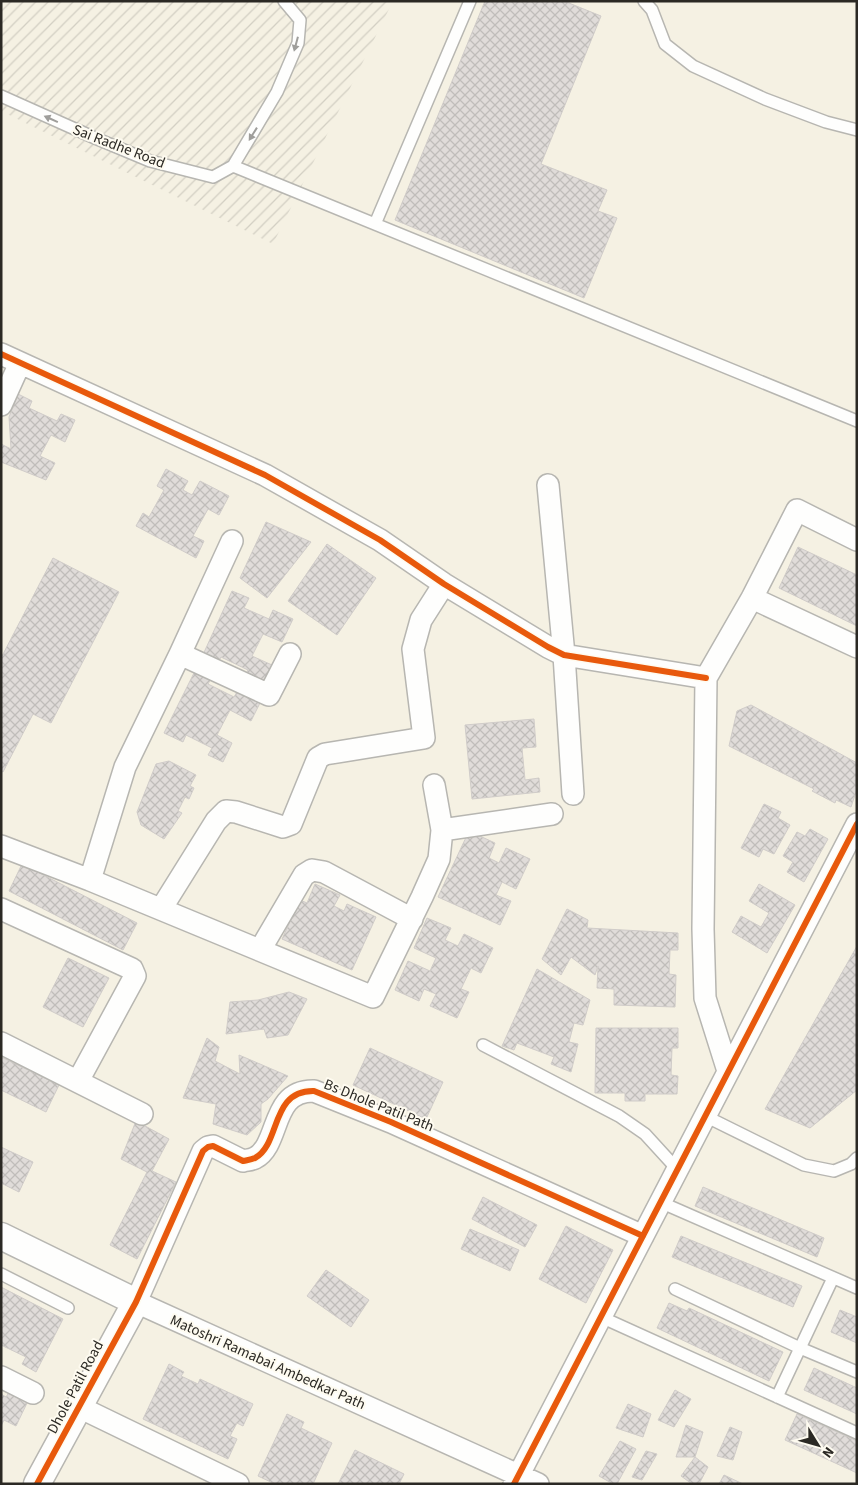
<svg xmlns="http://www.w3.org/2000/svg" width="858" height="1485" font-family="'Source Sans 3',sans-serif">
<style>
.built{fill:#f5f1e3}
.industrial{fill:url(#industrial-furrows)}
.building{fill:url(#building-cross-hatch);stroke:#d0ccc9}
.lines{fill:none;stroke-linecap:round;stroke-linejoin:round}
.service-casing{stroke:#b7b6b1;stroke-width:14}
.minor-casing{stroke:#b7b6b1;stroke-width:24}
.tertiary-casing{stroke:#b7b6b1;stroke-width:29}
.service{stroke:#fefefd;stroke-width:11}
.minor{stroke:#fefefd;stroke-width:21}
.tertiary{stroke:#fefefd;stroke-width:26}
.cycleway-casing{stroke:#fefbf0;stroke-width:9}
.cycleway{stroke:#e8590c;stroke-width:6}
.oneway{fill:#9f9e9b}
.labels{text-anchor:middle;stroke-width:4;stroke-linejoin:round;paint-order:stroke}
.street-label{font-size:15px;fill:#2b2924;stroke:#fefbf0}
</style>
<defs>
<pattern id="industrial-furrows" width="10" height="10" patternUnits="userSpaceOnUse" patternTransform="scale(1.25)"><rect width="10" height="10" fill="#f5f1e3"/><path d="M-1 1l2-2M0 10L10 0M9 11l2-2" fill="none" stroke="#d2cfc3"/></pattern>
<pattern id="building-cross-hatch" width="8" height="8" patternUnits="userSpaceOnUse" patternTransform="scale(1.25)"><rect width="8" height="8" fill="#e0dcd9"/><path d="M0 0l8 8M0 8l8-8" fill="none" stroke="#c0bdba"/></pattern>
</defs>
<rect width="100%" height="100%" fill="#faf9f4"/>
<!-- built -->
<path class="built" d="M1,1H857V1484H1Z"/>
<!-- industrial -->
<path class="industrial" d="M1,1H393L273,244L1,111Z"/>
<!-- building -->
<path class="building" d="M485,1H564L601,16L541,164L607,190L598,211L617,218L584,298L395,220Z
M18,394L32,401L29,408L57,421L61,414L75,420L65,442L51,435L40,456L55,463L46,480L1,462V444L11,449L9,417Z
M166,469L188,481L183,490L192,495L200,481L229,496L219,515L208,509L193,536L204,541L196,558L136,526L143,513L149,517L164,490L157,486Z
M266,522L311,542L267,598L240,578Z
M327,544L376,578L337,635L288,601Z
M798,547L857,575V626L779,588Z
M53,558L119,592L51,723L33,714L3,772L1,771V658Z
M232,591L249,598L244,608L269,619L273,610L293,619L282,642L263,634L252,656L272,665L261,687L244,679L248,670L221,657L216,666L201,659Z
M197,667L213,675L208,684L234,697L241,685L263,697L251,721L230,710L217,735L232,743L223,762L208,755L212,748L186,735L183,742L164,733Z
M751,705L857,763V781L855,780L857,789L851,807L836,800L835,803L812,791L814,789L729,746L737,711Z
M534,719L536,747L522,748L525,780L539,778L540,792L472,799L465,725Z
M169,761L196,775L190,786L194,788L189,799L185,797L178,811L182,813L164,839L141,825L137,812L156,764Z
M764,804L781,812L778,818L790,825L774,854L763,849L759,857L741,848Z
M810,829L828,839L804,882L787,872L793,862L783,856L797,832L805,836Z
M469,831L495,843L489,858L499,863L506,848L530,859L516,889L502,882L496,895L511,901L500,925L438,897Z
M22,864L137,923L123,950L9,891Z
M315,884L340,895L334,906L344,911L347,904L376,917L352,970L282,939L300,900L307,903Z
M759,884L795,905L767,953L732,932L741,916L761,927L769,913L749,901Z
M567,909L588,920L587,928L678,933V950H670L669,974L676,975L675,1007L614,1005V989L597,988L598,966L595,975L571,957L561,975L542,959Z
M427,918L451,928L445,940L458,946L464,934L493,948L481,973L471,968L461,989L469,992L457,1018L430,1006L436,994L424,989L419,1001L395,990L408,961L430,971L436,958L414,948Z
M857,946V1090L810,1128L765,1109Z
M68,958L109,978L83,1027L43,1007Z
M537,969L590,1000L583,1025L574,1023L569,1042L578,1044L571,1072L551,1064L554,1057L517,1043L514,1050L502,1046Z
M289,992L307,999L288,1035L267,1038L264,1029L226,1034L230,1002L258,1000Z
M596,1028H678V1048H672L671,1075L678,1076L677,1094H645V1101H625V1093H595Z
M207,1038L219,1047L215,1061L240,1074L239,1055L288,1076L268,1099L261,1104V1122L247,1135L213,1124L216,1104L183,1098Z
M370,1048L443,1082L426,1119L353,1085Z
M1,1057L59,1085L46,1112L1,1090Z
M136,1121L169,1139L152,1171L176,1182L137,1259L110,1245L147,1172L121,1159Z
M1,1147L33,1162L19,1192L1,1183Z
M703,1187L824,1238L817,1257L695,1206Z
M483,1197L537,1225L525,1247L472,1219Z
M566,1226L613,1250L586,1303L539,1279Z
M470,1229L519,1250L510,1271L461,1249Z
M681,1236L802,1286L793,1307L672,1257Z
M326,1270L369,1300L351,1327L307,1296Z
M1,1287L63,1319L36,1372L22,1364L26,1357L1,1345Z
M669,1303L687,1311L689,1308L783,1352L769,1381L657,1328Z
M840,1310L857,1317V1343L831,1332Z
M169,1364L184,1372L181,1376L198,1384L200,1379L253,1404L243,1426L237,1423L230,1436L237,1439L228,1459L143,1419Z
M814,1368L857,1388V1414L804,1390Z
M675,1390L691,1399L674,1427L658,1420Z
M10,1391L28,1401L16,1426L4,1420L1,1426V1394L6,1397Z
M628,1404L651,1414L643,1437L616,1428Z
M287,1414L304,1422L301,1428L332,1443L313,1484H275L258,1476Z
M797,1414L857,1441V1473L785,1440Z
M686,1425L703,1432L695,1457H676Z
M730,1427L742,1432L733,1460L717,1456Z
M620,1441L636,1449L617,1484H613L599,1476Z
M355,1450L404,1474L399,1484H338Z
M646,1451L657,1454L642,1480L632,1477Z
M695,1457L708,1467L699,1484H692L681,1476Z
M724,1475L743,1484H719Z"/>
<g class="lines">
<defs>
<path id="service" d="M644,1L652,10L665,44L693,66L765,99L826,122L857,130
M1,96L95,138L150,161L213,177L233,166L277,92L298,43L300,20L284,1
M233,166L857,421
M375,224L470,1
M483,1045L619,1116L645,1134L677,1169
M705,1116L804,1165L834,1171L851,1164L857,1158
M660,1202L857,1288
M1,1274L68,1308
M675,1289L800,1348L857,1372
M601,1317L857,1433
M777,1397L833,1278"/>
<path id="minor" d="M1,354L265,475L380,540L444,584L548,647L564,655L706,678
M1,405L20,363
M548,485L564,655L573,794
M752,598L857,647
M180,654L269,695L290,654
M442,830L552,814
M1,846L90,880L373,997L422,897L439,859L442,830L434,785
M90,880L125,767L180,654L232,541
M1,909L132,969L135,976L78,1081
M161,909L216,821L226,811L236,812L283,827L291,824L318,758L325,754L424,738L413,649L421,620L444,584
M260,950L304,875L312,870L324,872L412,919
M1,1043L142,1114
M728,1071L705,998L703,929L706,678L752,598L797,510L857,540
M1,1377L33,1393
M79,1407L238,1484
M514,1484L857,824
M538,1484L136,1302L203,1151L208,1147L213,1146L243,1161C247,1160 251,1160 255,1158C281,1144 270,1090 314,1091L391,1122L643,1236"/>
<path id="tertiary" d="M1,1236L136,1302L37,1484"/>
</defs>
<!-- service casing -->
<use href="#service" class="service-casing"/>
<!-- minor casing -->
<use href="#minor" class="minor-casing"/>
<!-- tertiary casing -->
<use href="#tertiary" class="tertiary-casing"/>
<!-- service -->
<use href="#service" class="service"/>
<!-- minor -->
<use href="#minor" class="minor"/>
<!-- tertiary -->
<use href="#tertiary" class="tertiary"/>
<defs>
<path id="cycleway" d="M1,354L265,475L380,540L444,584L548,647L564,655L706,678
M37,1484L136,1302L203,1151L208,1147L213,1146L243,1161C247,1160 251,1160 255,1158C281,1144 270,1090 314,1091L391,1122L643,1236
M514,1484L857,824"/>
</defs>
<!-- cycleway casing -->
<use href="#cycleway" class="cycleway-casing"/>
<!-- cycleway -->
<use href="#cycleway" class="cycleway"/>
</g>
<!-- one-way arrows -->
<defs><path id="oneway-solid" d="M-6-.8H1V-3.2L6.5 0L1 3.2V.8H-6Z" transform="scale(1.25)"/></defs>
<g class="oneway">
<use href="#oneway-solid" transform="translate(296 44) rotate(105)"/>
<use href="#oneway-solid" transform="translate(51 119) rotate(-156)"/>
<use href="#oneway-solid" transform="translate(253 134) rotate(122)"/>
</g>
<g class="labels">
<!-- street labels -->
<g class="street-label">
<text transform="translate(119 146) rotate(21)" y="5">Sai Radhe Road</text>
<text transform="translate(379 1105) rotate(22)" y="5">Bs Dhole Patil Path</text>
<text transform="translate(268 1362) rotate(24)" y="5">Matoshri Ramabai Ambedkar Path</text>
<text transform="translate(75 1387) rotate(-62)" y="5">Dhole Patil Road</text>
</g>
</g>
<!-- border -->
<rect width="858" height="1485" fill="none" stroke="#2b2924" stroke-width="5"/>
<!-- north arrow -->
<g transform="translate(818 1445) rotate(127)" stroke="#fefbf0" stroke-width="4" paint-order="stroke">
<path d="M0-4L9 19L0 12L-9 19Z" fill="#2b2924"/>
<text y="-8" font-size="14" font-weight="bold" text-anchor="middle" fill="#2b2924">N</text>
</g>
</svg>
